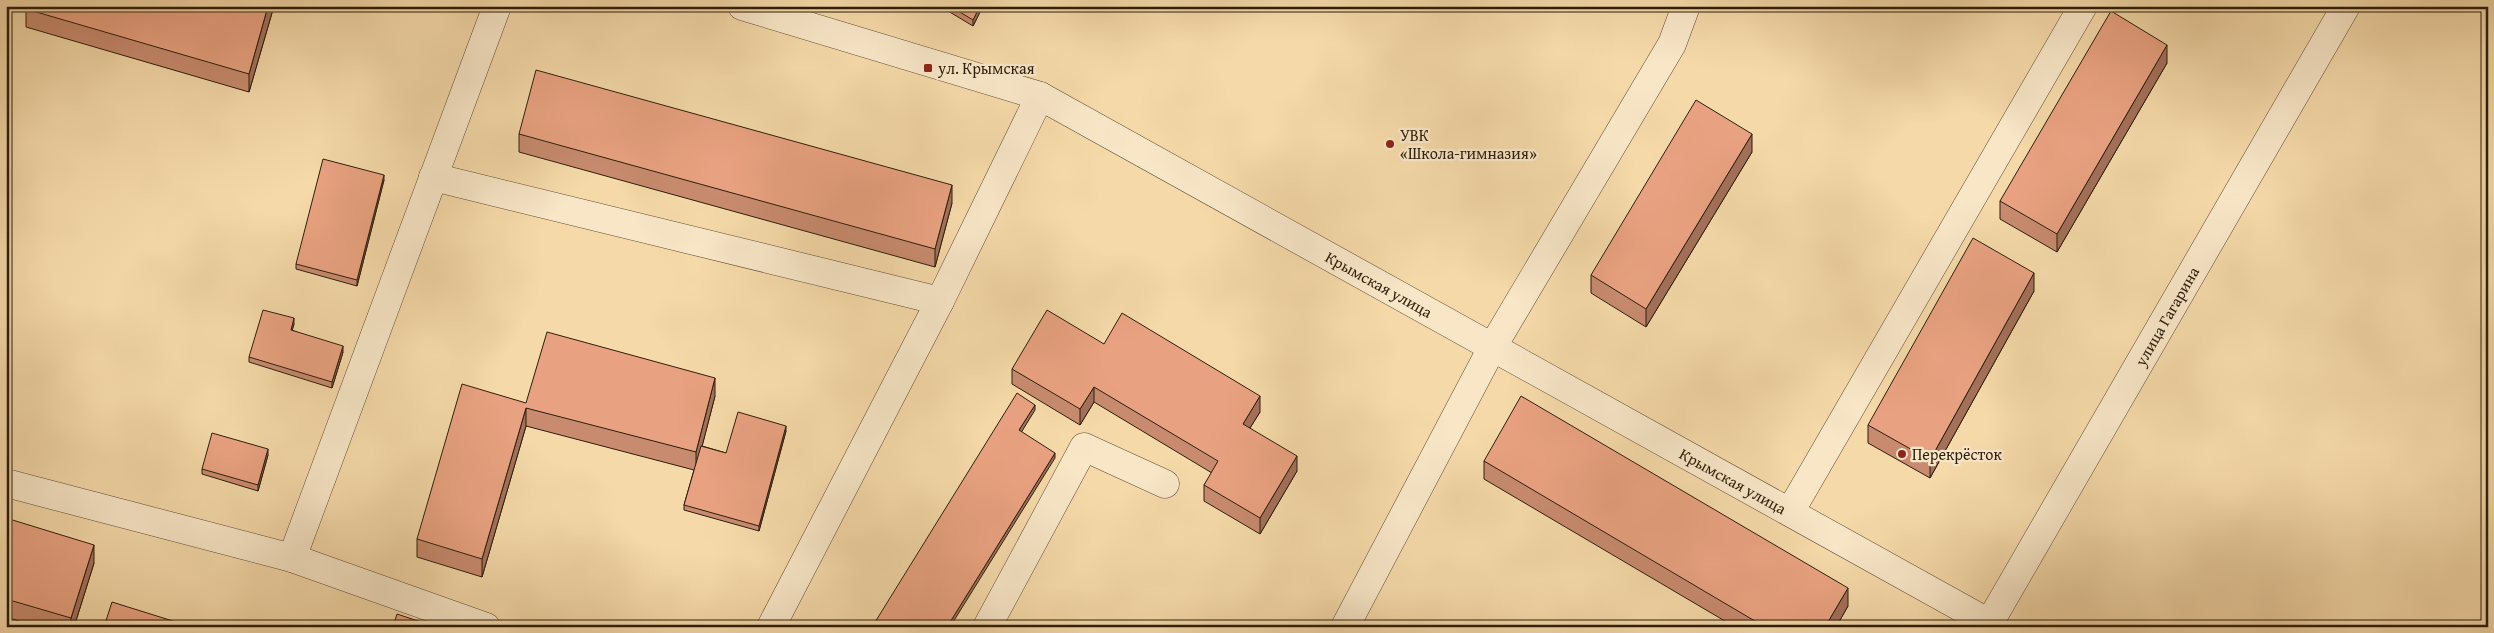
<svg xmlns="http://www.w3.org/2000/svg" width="2494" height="633" font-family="'Gentium Book Plus',serif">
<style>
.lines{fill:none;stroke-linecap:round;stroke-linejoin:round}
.minor-casing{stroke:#5f4d32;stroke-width:29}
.minor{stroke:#f8e6c7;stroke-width:28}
.wall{fill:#c88b6f;stroke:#2d1e0a}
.shaded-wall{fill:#a3715a;stroke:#2d1e0a}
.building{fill:#e9a281;stroke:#2d1e0a}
.poi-dot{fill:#8f2418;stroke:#f8e6c7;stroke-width:2}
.labels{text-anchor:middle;stroke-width:4.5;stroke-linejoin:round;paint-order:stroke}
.poi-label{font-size:16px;fill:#2d1e0a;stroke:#f8e6c7;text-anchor:start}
.street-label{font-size:16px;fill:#2d1e0a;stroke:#f8e6c7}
</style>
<rect width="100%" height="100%" fill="#f5d9a9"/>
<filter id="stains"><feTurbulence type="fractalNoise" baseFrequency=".004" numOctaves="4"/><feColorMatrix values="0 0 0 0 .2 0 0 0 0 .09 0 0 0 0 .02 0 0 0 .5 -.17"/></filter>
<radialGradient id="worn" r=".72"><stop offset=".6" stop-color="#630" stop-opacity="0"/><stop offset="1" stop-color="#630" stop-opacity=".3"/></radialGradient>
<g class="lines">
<defs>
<g id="minor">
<path id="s1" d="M742,6L1040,96L1989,623"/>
<path d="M433,177L940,301"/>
<path d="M6,483L292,558"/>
<path d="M1790,512L2083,6"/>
<path d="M486,627L292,558L497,6"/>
<path d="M771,627L940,301L1040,96"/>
<path d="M987,627L1084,447L1165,484"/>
<path d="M1345,627L1493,346L1672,44L1686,6"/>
<path id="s2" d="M1987,627L2346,6"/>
</g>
</defs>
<!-- minor casing -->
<use href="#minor" class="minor-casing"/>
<!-- minor -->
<use href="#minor" class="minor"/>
</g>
<!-- wall -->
<path class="wall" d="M274,6L249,92L26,27V9Z
M943,6H983L973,26L943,8Z
M2167,63L2057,252L2000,219V201Z
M519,134L952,203L935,267L519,152Z
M1752,152L1646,327L1591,293V275Z
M384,180L357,286L296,269V264Z
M2034,291L1930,478L1868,443V425Z
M294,324L292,330L343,352L332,388L249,362V357Z
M1104,344L1260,412L1250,428L1297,471L1260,534L1204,501V485L1212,473L1094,402L1080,425L1012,384V369Z
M715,396L702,446L726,453L786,431L759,531L684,510V505L694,470L526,426L482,577L417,557V539L526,403Z
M268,455L258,491L202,474V469Z
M1484,461L1848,606L1836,627H1735L1484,479Z
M6,518L94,563L74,627H39L6,617Z"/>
<!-- shaded-wall -->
<path class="shaded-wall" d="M268,6H274L249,92V74Z
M980,6H983L973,26V20Z
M2167,45V63L2057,252V234Z
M1752,134V152L1646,327V309Z
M384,175V180L357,286V280Z
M952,185V203L935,267V249Z
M2034,273V291L1930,478V460Z
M294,318V324L291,335V330Z
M343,346V352L332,388V382Z
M715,378V396L696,470V452Z
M1094,387V402L1080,425V409Z
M1260,396V412L1243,439V424Z
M1035,405V410L1019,436V430Z
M526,408V426L482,577V559Z
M786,426V431L759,531V526Z
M268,449V455L258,491V485Z
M1055,453V458L950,627H947Z
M1297,456V471L1260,534V518Z
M94,545V563L74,627H71V618Z
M1848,588V606L1836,627H1825Z"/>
<!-- building -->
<path class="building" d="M27,6H268L249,74L26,9Z
M950,6H980L973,20Z
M2111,11L2167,45L2057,234L2000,201Z
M536,70L952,185L935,249L519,134Z
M1696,100L1752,134L1646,309L1591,275Z
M323,159L384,175L357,280L296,264Z
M1973,238L2034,273L1930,460L1868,425Z
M263,310L294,318L291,330L343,346L332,382L249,357Z
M1047,310L1104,344L1122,313L1260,396L1243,424L1297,456L1260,518L1204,485L1218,461L1094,387L1080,409L1012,369Z
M547,332L715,378L696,452L526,408L482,559L417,539L462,384L526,403Z
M1017,393L1035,405L1019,430L1055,453L947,627H872Z
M1521,396L1848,588L1825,627H1765L1484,461Z
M738,412L786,426L759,526L684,505L701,446L726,453Z
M212,433L268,449L258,485L202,469Z
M6,518L94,545L71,618L6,599Z
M112,602L192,627H104Z
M397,614L436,627H393Z"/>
<!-- markers -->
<g class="poi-dot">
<rect x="923" y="63" width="10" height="10" rx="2.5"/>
<circle cx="1390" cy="144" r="5"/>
<circle cx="1902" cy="454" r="5"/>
</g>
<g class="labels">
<!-- poi labels -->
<g class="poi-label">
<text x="938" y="74">ул. Крымская</text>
<text x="1400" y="141">УВК<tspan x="1400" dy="18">«Школа-гимназия»</tspan></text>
<text x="1912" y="460">Перекрёсток</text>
</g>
<!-- street labels -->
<g class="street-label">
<text dy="6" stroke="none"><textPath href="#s1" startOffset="699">Крымская улица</textPath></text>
<text dy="6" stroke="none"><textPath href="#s2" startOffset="359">улица Гагарина</textPath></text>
<text dy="6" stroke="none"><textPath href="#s1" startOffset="1104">Крымская улица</textPath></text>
</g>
</g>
<!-- margin -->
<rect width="2494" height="633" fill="none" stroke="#f5d9a9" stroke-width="25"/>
<rect x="8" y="8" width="2479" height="618" fill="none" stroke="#2d1e0a" stroke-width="2.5"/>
<rect x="12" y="12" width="2469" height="608" fill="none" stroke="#2d1e0a"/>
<rect width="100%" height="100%" filter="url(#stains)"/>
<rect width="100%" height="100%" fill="url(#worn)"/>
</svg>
